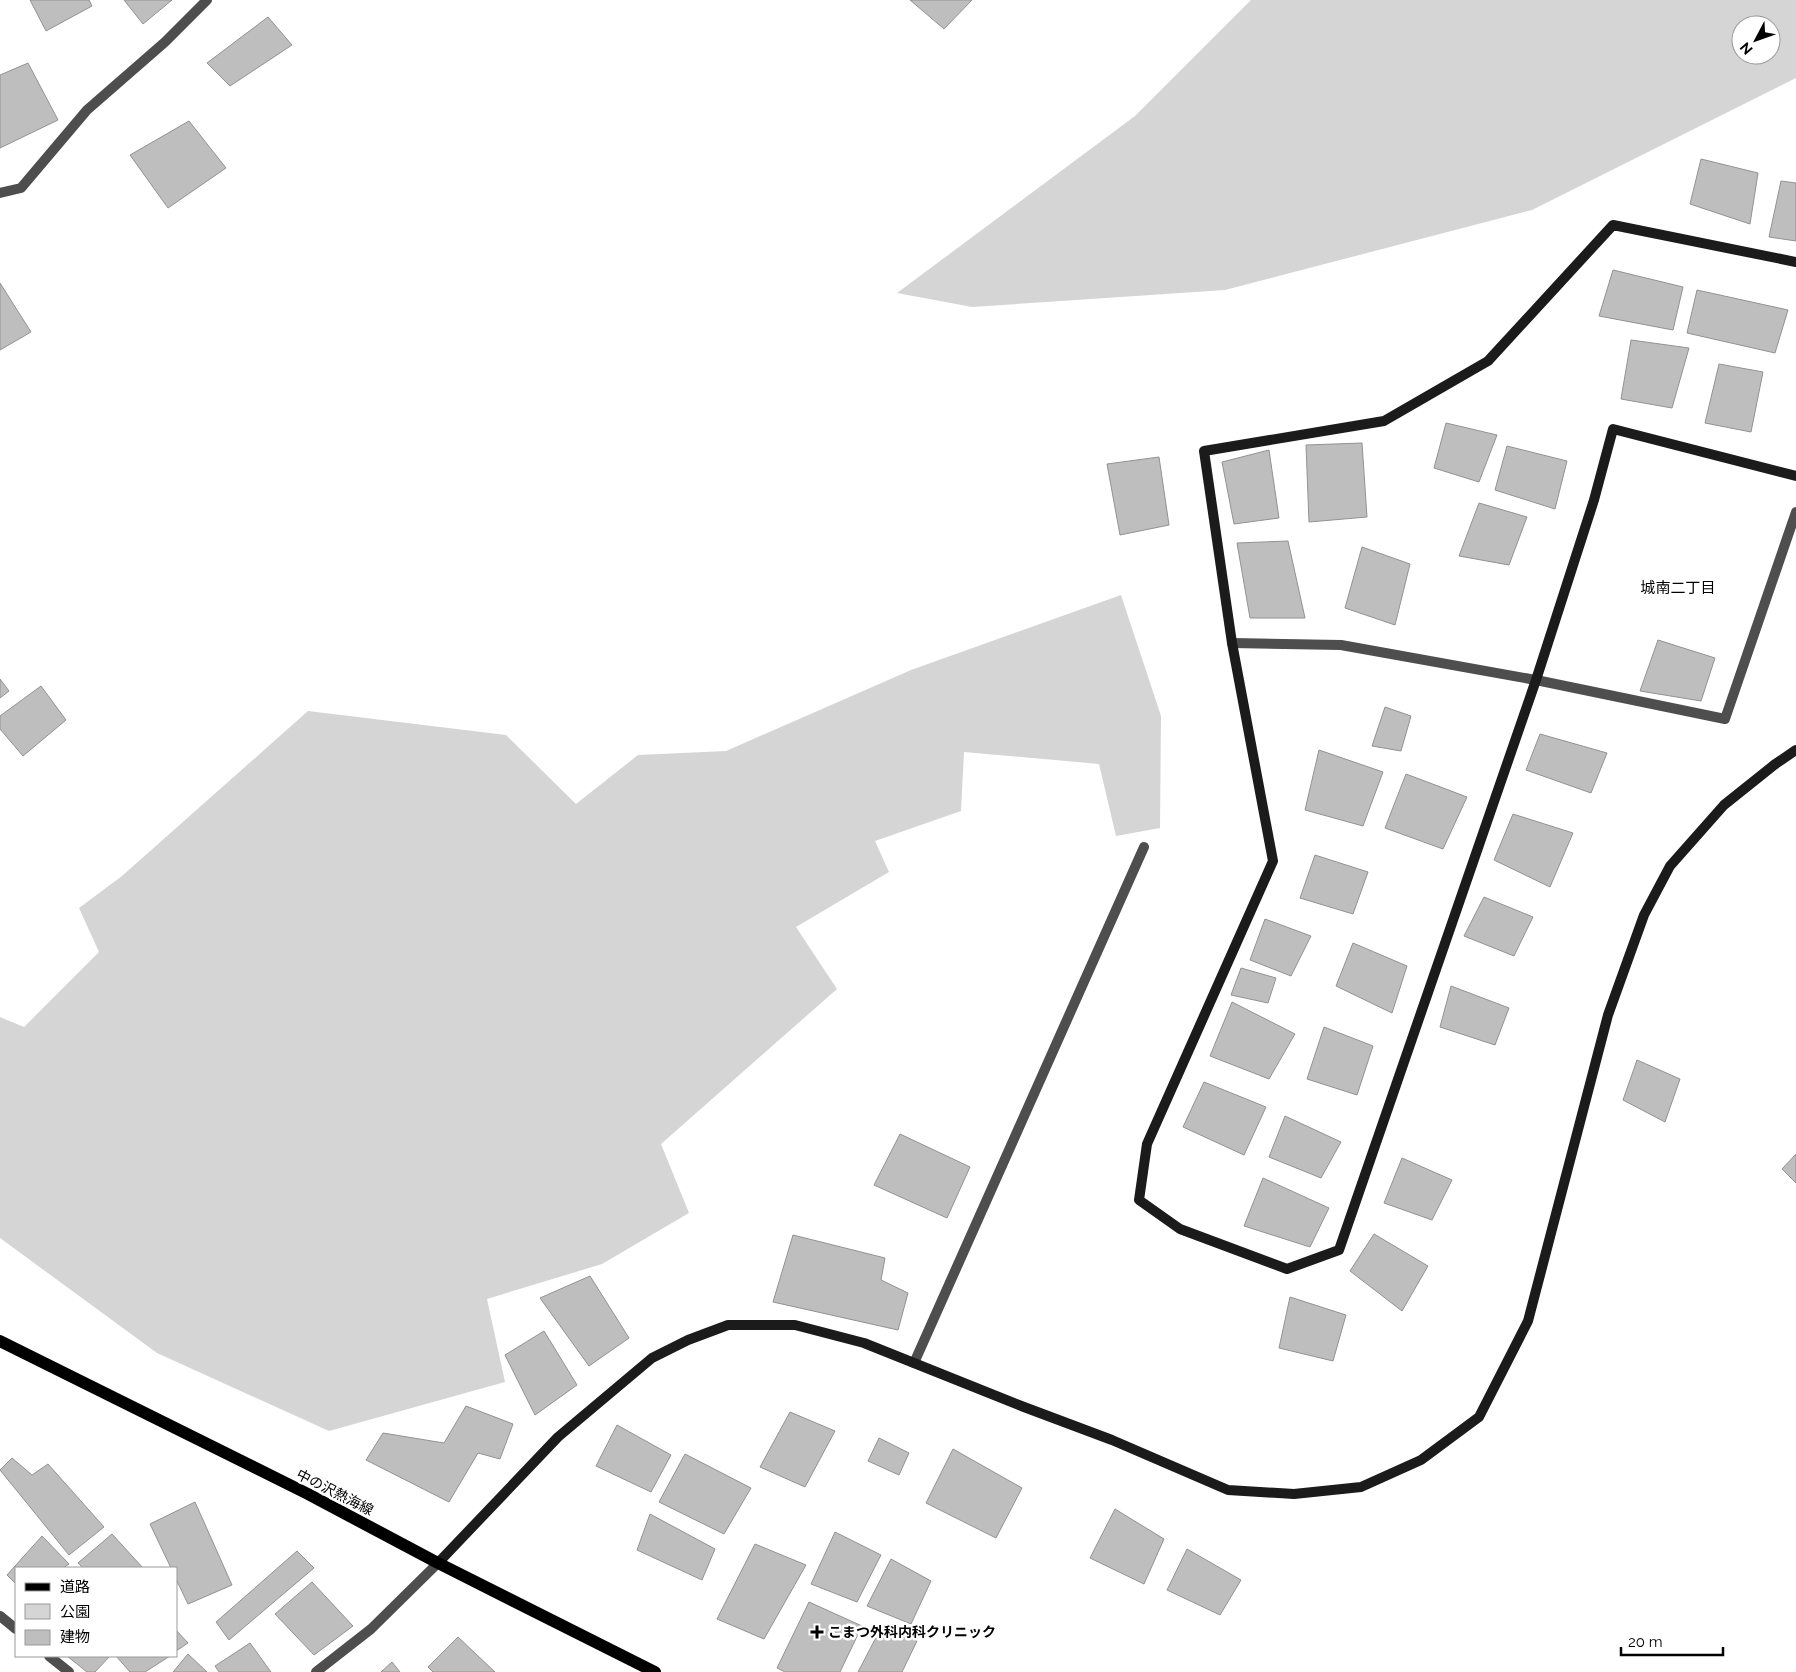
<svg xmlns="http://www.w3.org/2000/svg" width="1796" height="1672" font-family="Raleway,'Noto Sans JP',sans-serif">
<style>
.green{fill:#d5d5d5;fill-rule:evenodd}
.building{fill:#bebebe;stroke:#929292}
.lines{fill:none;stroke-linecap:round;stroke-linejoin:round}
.lane{stroke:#4e4e4e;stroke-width:10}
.street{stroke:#4e4e4e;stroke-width:10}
.secondary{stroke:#1b1b1b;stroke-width:10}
.primary{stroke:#000;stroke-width:12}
.poi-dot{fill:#000;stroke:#fff;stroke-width:2}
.labels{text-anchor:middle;stroke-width:5;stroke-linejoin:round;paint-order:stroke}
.street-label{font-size:14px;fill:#000;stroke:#fff}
.poi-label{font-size:14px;font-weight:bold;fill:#000;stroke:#fff;text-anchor:start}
.neighbourhood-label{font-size:15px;fill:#000;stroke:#fff}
</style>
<rect width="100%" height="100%" fill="#fff"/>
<!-- green -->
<path class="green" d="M1251,0H1796V78L1532,210L1225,290L972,307L897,293L1135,116ZM1741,25H1771V55H1741Z
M1121,595L1161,716L1160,828L1116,836L1099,764L964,752L961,811L875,841L889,872L796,927L837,989L661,1144L689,1213L602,1264L487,1299L505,1382L329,1431L157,1353L0,1238V1017L24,1027L99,952L79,908L122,876L308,711L506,735L576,804L638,755L726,751L911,670Z"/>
<!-- building -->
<path class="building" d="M30,0H89L92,6L46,31Z
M124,0H172L143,24Z
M910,0H972L944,29Z
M268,17L292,45L230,86L207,63Z
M28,63L58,120L0,148V75Z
M189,121L226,168L168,208L130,155Z
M1701,159L1758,173L1750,224L1690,204Z
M1781,181L1796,183V241L1769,237Z
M1613,270L1683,287L1673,330L1599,316Z
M0,283L31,332L0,350Z
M1697,290L1788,310L1775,353L1687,333Z
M1631,340L1689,348L1672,408L1621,399Z
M1719,364L1763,372L1751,432L1705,423Z
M1446,423L1497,435L1479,482L1434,468Z
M1362,443L1367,517L1309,522L1306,445Z
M1507,446L1567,461L1555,509L1495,490Z
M1269,450L1279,518L1234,524L1222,462Z
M1159,457L1169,525L1120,535L1107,464Z
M1479,503L1527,517L1509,565L1459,556Z
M1288,541L1305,618H1250L1237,543Z
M1362,547L1410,564L1395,625L1345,608Z
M1658,640L1715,658L1701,701L1640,691Z
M0,679L9,691L0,698Z
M41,686L66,720L23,756L0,729V716Z
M1385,707L1411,716L1401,751L1372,746Z
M1540,734L1607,753L1591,793L1526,770Z
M1319,750L1383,772L1363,826L1305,810Z
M1406,774L1467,797L1443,849L1385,828Z
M1513,814L1573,833L1550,887L1494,860Z
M1315,855L1368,872L1353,914L1300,898Z
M1484,897L1533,917L1514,956L1464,936Z
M1265,919L1311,936L1291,976L1250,960Z
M1353,943L1407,966L1392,1013L1336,986Z
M1241,968L1276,978L1268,1003L1231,995Z
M1451,986L1509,1008L1495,1045L1440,1027Z
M1232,1002L1295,1034L1269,1079L1210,1056Z
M1324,1027L1373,1046L1357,1095L1307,1079Z
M1637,1060L1680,1079L1665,1122L1623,1100Z
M1204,1082L1266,1107L1244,1155L1183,1127Z
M1285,1116L1341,1142L1321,1178L1269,1157Z
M900,1134L970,1167L947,1218L874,1185Z
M1796,1154V1183L1782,1169Z
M1402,1158L1452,1180L1432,1220L1384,1203Z
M1263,1178L1329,1208L1310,1247L1244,1226Z
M1374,1234L1428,1266L1402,1311L1350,1271Z
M793,1235L885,1258L881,1280L908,1293L898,1330L773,1302Z
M590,1276L629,1338L589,1366L540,1298Z
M1290,1297L1346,1315L1333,1361L1279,1348Z
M544,1331L577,1385L535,1415L505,1355Z
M466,1406L513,1424L500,1459L478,1453L449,1502L366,1460L383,1433L444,1443Z
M790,1412L835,1431L805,1487L760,1467Z
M617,1425L671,1455L651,1492L596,1466Z
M879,1438L909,1453L899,1475L868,1461Z
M953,1449L1022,1488L996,1538L926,1503Z
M685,1454L751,1488L724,1534L659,1502Z
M12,1458L32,1475L48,1464L104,1527L69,1555L0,1470Z
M195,1502L232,1585L188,1604L176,1579V1568H171L150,1524Z
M1115,1509L1164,1539L1144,1584L1090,1558Z
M650,1514L715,1549L702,1580L637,1550Z
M835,1532L881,1555L857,1602L811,1584Z
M112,1534L143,1568H83L78,1563Z
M42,1536L69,1564L63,1568H16V1584L7,1575Z
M755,1544L806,1565L764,1639L717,1619Z
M1187,1549L1241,1580L1220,1615L1167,1590Z
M297,1551L314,1568L229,1640L216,1622Z
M891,1559L931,1581L911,1624L867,1606Z
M312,1582L353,1626L314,1655L275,1614Z
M809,1602L862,1626L840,1672H785L777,1668Z
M882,1626L917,1641L902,1672H858Z
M176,1630L188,1643L176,1651Z
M458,1637L495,1672H433L428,1667Z
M250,1643L271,1672H219L215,1666Z
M188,1654L207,1672H173Z
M67,1656H110L95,1672H87Z
M116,1656H170L145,1672H130Z
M392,1662L400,1672H381Z"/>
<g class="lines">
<!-- lane -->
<path class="lane" d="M914,1363L1144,847"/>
<!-- street -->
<path class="street" d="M0,193L21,188L87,110L165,42L207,0
M1232,643L1341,645L1536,680L1725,719L1796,512
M0,1616L16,1629
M49,1656L69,1672
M316,1672L371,1629L438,1563"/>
<!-- secondary -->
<path class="secondary" d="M1796,262L1613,225L1488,361L1384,421L1204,451L1232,643L1273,861L1147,1144L1139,1200L1180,1229L1287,1269L1339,1250L1536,680L1594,500L1613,429L1796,476
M438,1563L558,1437L652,1358L688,1340L728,1325H795L864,1343L1024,1407L1112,1440L1228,1490L1294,1494L1361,1487L1421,1460L1479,1417L1528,1321L1608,1015L1644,915L1670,866L1724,805L1774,765L1796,750"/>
<!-- primary -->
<path class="primary" d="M0,1341L308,1494L438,1563L655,1672"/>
</g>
<!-- markers -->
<path class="poi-dot" d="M814.5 1624.5h5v5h5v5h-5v5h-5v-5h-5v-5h5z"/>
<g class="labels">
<!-- street labels -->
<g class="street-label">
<text transform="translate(335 1492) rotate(27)" y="5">中の沢熱海線</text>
</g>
<!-- poi labels -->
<g class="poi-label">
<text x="828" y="1637">こまつ外科内科クリニック</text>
</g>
<!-- neighbourhood labels -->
<g class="neighbourhood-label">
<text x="1678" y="593">城南二丁目</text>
</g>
</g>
<!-- legend -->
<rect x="15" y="1567" width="162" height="90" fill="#ffffff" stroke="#999999"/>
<rect x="25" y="1583" width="25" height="8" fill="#000000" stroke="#999999"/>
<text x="60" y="1592" font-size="15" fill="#000000">道路</text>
<rect x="25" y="1604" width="25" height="15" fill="#d5d5d5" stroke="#999999"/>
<text x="60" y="1617" font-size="15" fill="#000000">公園</text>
<rect x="25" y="1630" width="25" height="15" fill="#bebebe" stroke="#999999"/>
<text x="60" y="1642" font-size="15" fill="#000000">建物</text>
<!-- north arrow -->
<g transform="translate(1756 40) rotate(229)"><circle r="24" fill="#ffffff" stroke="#999999"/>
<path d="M0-4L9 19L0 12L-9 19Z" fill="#000000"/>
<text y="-8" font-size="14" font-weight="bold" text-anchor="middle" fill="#000000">N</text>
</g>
<!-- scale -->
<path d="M1621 1647v8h102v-8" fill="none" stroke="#000000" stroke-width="2.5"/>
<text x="1628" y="1647" font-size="15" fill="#000000" stroke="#ffffff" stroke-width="4" paint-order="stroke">20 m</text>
</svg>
